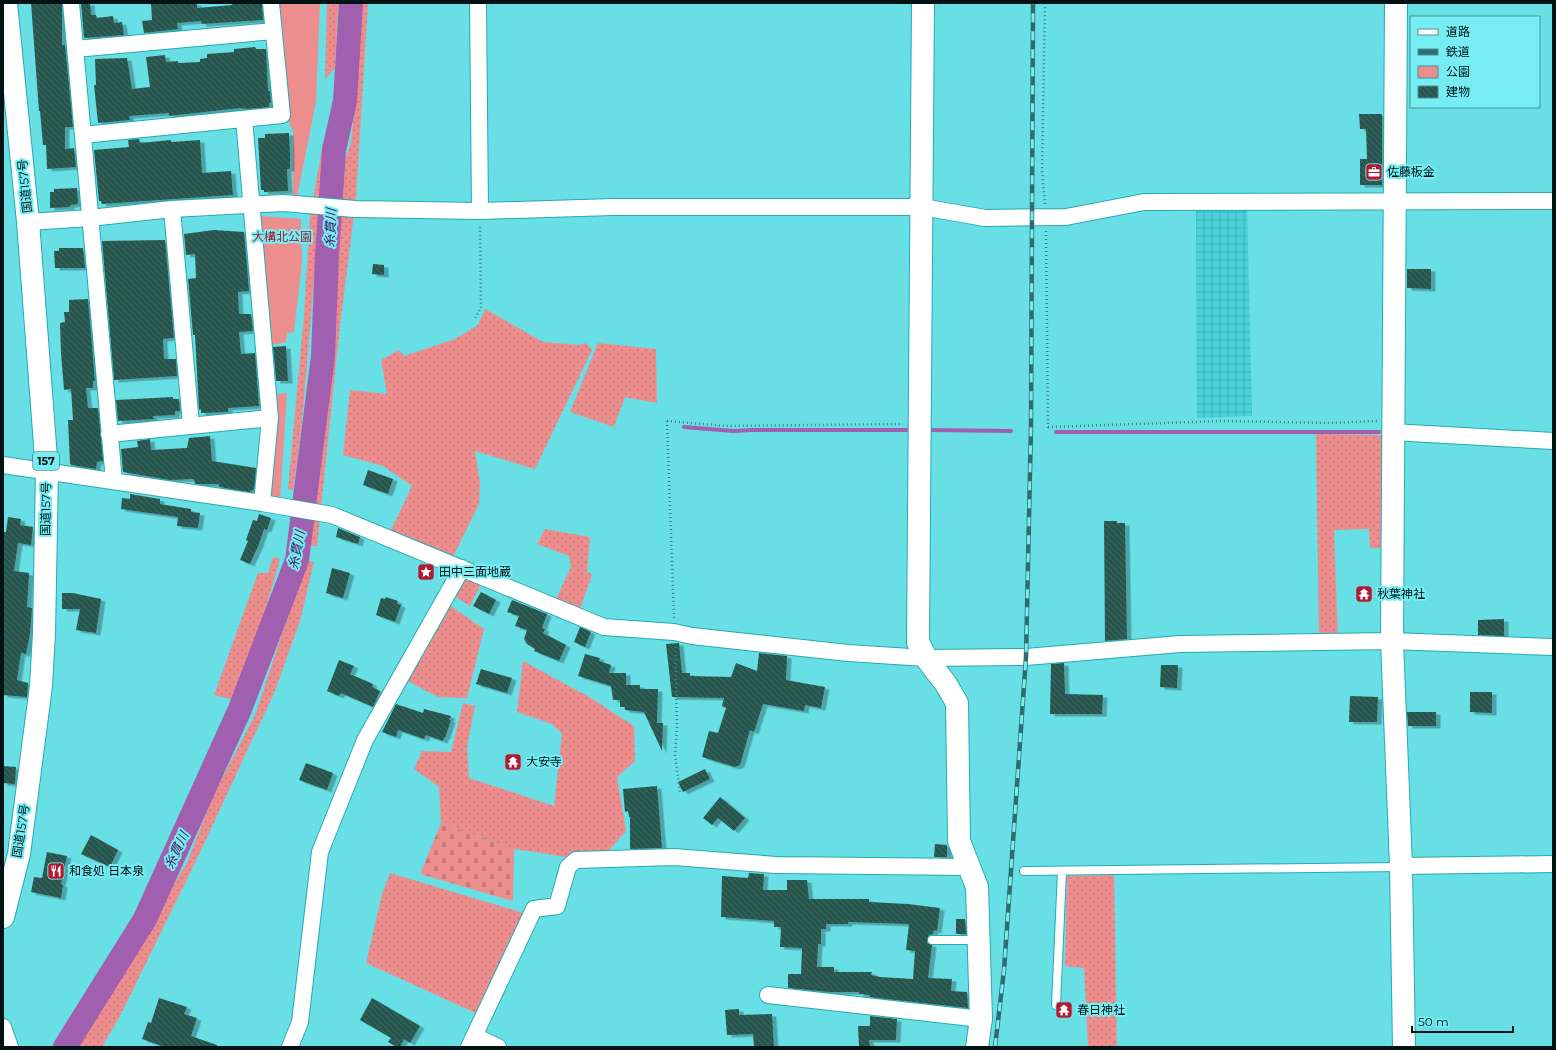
<svg xmlns="http://www.w3.org/2000/svg" width="1556" height="1050" font-family="Montserrat,'Noto Sans JP',sans-serif">
<style>
.industrial{fill:url(#industrial-grid)}
.grass{fill:url(#grass-dots)}
.cemetery{fill:url(#cemetery-stones)}
.park{fill:#ed8e8e}
.lines{fill:none;stroke-linecap:round;stroke-linejoin:round}
.stream{stroke:#a160af;stroke-width:4}
.river{stroke:#a160af;stroke-width:24}
.building{fill:url(#building-back-hatch);fill-rule:evenodd;filter:url(#shadow)}
.lane-casing{stroke:#25aab1;stroke-width:10}
.street-casing{stroke:#25aab1;stroke-width:18}
.secondary-casing{stroke:#25aab1;stroke-width:24}
.highway-casing{stroke:#25aab1;stroke-width:24}
.path{stroke:#388185;stroke-width:2.5;stroke-dasharray:1 3;stroke-linecap:butt}
.lane{stroke:#fff;stroke-width:8}
.street{stroke:#fff;stroke-width:16}
.secondary{stroke:#fff;stroke-width:22}
.highway{stroke:#fff;stroke-width:22}
.rail-casing{stroke:#2e6c70;stroke-width:4.5}
.rail{stroke:#76ecf3;stroke-width:3;stroke-dasharray:9;stroke-linecap:butt}
.labels{text-anchor:middle;stroke-width:4;stroke-linejoin:round;paint-order:stroke}
.shield{fill:#76ecf3;stroke:#235357;stroke-width:1}
.shield-label{font-size:11px;font-weight:bold;fill:#001214}
.poi-label{font-size:12px;fill:#001214;stroke:#76ecf3;text-anchor:start}
.street-label{font-size:12px;fill:#001214;stroke:#76ecf3}
.park-label{font-size:12px;fill:#a01c2e;stroke:#76ecf3}
.water-label{font-size:13px;font-style:italic;fill:#4f105c;stroke:#76ecf3}
</style>
<defs>
<pattern id="industrial-grid" width="8" height="8" patternUnits="userSpaceOnUse"><rect width="8" height="8" fill="#4bd0d7"/><path d="M0 4h8M4 0v8" fill="none" stroke="#40b2b8"/></pattern>
<pattern id="grass-dots" width="8" height="8" patternUnits="userSpaceOnUse"><rect width="8" height="8" fill="#ed8e8e"/><path d="M2 2h.1M6 6h.1" fill="none" stroke="#c9797a" stroke-width="1.8" stroke-linecap="round"/></pattern>
<pattern id="cemetery-stones" width="16" height="16" patternUnits="userSpaceOnUse"><rect width="16" height="16" fill="#ed8e8e"/><path d="M2 7V4a2 2 0 0 1 4 0v3zM10 15v-3a2 2 0 0 1 4 0v3z" fill="#c9797a"/></pattern>
<pattern id="building-back-hatch" width="6" height="6" patternUnits="userSpaceOnUse"><rect width="6" height="6" fill="#27574e"/><path d="M-1 5l2 2M0 0l6 6M5-1l2 2" fill="none" stroke="#436a63"/></pattern>
<filter id="shadow"><feDropShadow dx="4.5" dy="2.5" stdDeviation="0" flood-color="#0004"/></filter>
</defs>
<rect width="100%" height="100%" fill="#68dfe5"/>
<!-- industrial -->
<path class="industrial" d="M1247,205L1252,416L1197,418L1196,207Z"/>
<!-- grass -->
<path class="grass" d="M327,3H339L338,10L335,68L325,79Z
M359,3H368L356,198L340,326L317,546H307L328,387L333,279L344,164L351,142L356,97Z
M332,139C310,255 311,374 293,490L288,489L304,315L310,216L323,143Z
M485,309L543,342L580,345L586,343L592,350L535,469L475,451L480,483L479,504L452,559L391,530L412,486L383,466L343,455L350,390L387,394L381,360L399,350L404,356L455,339L478,325Z
M598,343L656,349L657,403L625,397L614,427L570,412Z
M1316,434L1384,435L1383,548H1370L1369,529L1334,530L1338,639H1319Z
M545,529L590,537L587,571L592,575L580,609L556,599L571,567L569,556L537,544Z
M273,557L280,559L250,662L235,700L214,695L258,573H268Z
M301,561L314,562L300,621L275,691L195,863L120,1016L102,1047H79L105,996L187,863L212,798L256,713L292,603Z
M451,570L481,584L470,606L441,588Z
M436,596L484,629L467,698L438,697L404,679Z
M523,661L591,698L634,726L635,761L617,777L626,831L606,854L566,857L514,849L441,823L439,787L414,769L422,751L451,752L463,703L475,706L467,746L469,778L554,806L562,734L552,724L517,712Z
M390,873L527,914L480,1015L366,963L382,894Z
M1114,875L1117,1047H1088L1084,968L1065,966L1067,876Z"/>
<!-- cemetery -->
<path class="cemetery" d="M441,823L514,849L513,901L420,874Z"/>
<!-- park -->
<path class="park" d="M278,3H320L316,102L297,197H293V131L289,122Z
M260,216L301,219L302,262L294,332L287,333L286,342L272,345Z
M287,393L280,500L273,499L268,491L265,395Z"/>
<g class="lines">
<!-- stream -->
<path class="stream" d="M684,427L733,431L753,430H914
M927,430L1011,431
M1056,432H1379"/>
<!-- river -->
<path class="river" d="M65,1047L145,919L240,709L297,560L323,356L327,255L334,150L345,101L351,3"/>
</g>
<!-- building -->
<path class="building" d="M31,3H62V45H65L73,127H65V149L74,148L76,167L47,169L46,145H43L40,111H39Z
M81,3H90L91,15H96L97,18L113,16L114,23L122,22L124,35L84,38Z
M197,3V8L232,5V3H262L263,20L202,24L201,21L177,23L178,29L144,33L142,21L152,20L151,4Z
M255,47L256,49H266L268,91H270L271,103H269V107L247,109L240,108L169,116V113L129,116L130,120L98,123L94,85H96L95,59L127,58L132,89L150,87L146,57L165,55L166,62L178,61V63L200,62V59L207,58V54L234,52V49Z
M1359,114H1382V185H1360V159H1367L1366,129H1360Z
M289,133L290,154V169H287L288,191L264,192V190H261L258,138H265V134Z
M139,139L140,143L171,140V142L200,140L202,173L231,171L233,195L102,204L101,201H99L94,150L129,147L128,140Z
M77,188L78,204L70,205V207L50,208V192H54V189Z
M214,230L244,232L249,291L238,292L239,314H251L253,331L239,332L241,354L255,353L259,406L228,408V412L201,413V409L199,410L195,335H193L188,279L196,278L195,254L186,255L184,234Z
M165,240L174,338L163,339L164,359H176L177,376L114,380L102,241Z
M59,248H83L85,268H55L54,251H59Z
M373,264L384,265V275L372,274Z
M1407,269H1431V289L1407,288Z
M88,299L95,381H93V388H86L88,408H98L103,461L97,462L96,469L71,465L70,463L68,420H73L71,389L64,390L61,353L60,323L65,322L64,312H69V300Z
M286,346L288,381H276L273,347Z
M173,397V399H179L180,411H175V415L153,416L154,419L118,421L116,400Z
M210,436L212,461L256,468L254,489L249,492L219,487V484H195L194,479L170,480L123,472L121,449L138,447L137,441L150,439L151,450L187,448L189,438Z
M368,470L393,479L388,494L363,485Z
M130,494L160,499V504L191,509V512L200,513L198,528L177,526L178,517L121,509L122,498L130,499Z
M259,514L271,518L267,530L264,529L259,544L250,564L240,560L248,541L246,540L253,520L257,521Z
M8,517L21,519L20,525L33,527L31,545L18,543L14,571L29,573V576L27,607L32,608L30,634L26,654L21,653L17,680L28,683L27,697L3,695L4,563H3V532H6Z
M1104,521H1117V523H1125L1127,639L1105,641Z
M338,528L360,537L358,544L336,537Z
M332,568L350,573L343,598L326,593Z
M481,592L496,600L489,614L473,606Z
M62,593H73L101,599L96,633L76,630L80,609H62Z
M386,597L398,601L397,604L401,605L395,622L376,615L381,598L385,599Z
M512,600L547,614L542,628L545,629L543,633L566,645L559,661L534,651L535,649L527,644L524,639L527,630L515,626L519,616L507,612Z
M1504,619V636L1478,635V620Z
M580,627L591,632L585,647L574,642Z
M679,643L682,673H690V676L731,677L736,663L757,671L759,653L787,656L786,680L825,687L821,708L805,705L804,711L763,704L754,732L750,730L740,765L735,767L702,757L709,731L718,733L726,708L722,706L724,698L672,697L666,644Z
M585,654L600,658L599,661L611,665L609,673H626V685H640V689H658L657,723H663L662,751L644,712L625,710V707H620V700H613L611,686L578,676Z
M339,660L354,666L350,674L373,684L372,687L380,691L373,707L341,693L339,696L327,691Z
M1064,663L1065,694L1103,695L1102,714H1050L1051,664Z
M1161,665H1178L1177,688L1160,687Z
M481,669L512,678L507,693L476,684Z
M1470,692H1492V713L1470,712Z
M1350,696L1378,697L1377,722H1349Z
M396,704L423,713L424,709L451,716L449,720H451L445,738L444,737L443,741L426,735L424,739L398,730L396,737L382,732Z
M1407,712H1436V726H1408Z
M306,763L333,773L327,790L299,780Z
M3,766L16,767L15,784L3,783Z
M705,769L710,779L683,792L678,782Z
M657,786L662,848L630,849V817H629L628,811L625,812L623,789Z
M720,797L745,818L734,831L718,818L712,825L703,818Z
M91,835L118,850L110,867L81,854Z
M935,844L947,845V857H934Z
M47,852L67,856L61,884L63,885L61,898L31,892L34,877L42,878Z
M749,873L764,874L763,890H787V880H807L809,899H869V902L908,904L940,908L937,931L934,930L933,934L929,935L927,940V943L932,945L928,978L952,979L951,991L967,992L968,1008L869,997L870,995L859,994V992H830L788,988V974H801L802,948L780,947L781,927H774V921L721,917L722,876L748,878ZM848,922L909,924L906,950L915,951L913,979L880,977L871,975L872,972H834V967H817L818,944H821V929H826V924H848Z
M956,919H965L966,934H956Z
M159,998L187,1007L184,1014L197,1018L191,1036L217,1045V1047H165L142,1039L148,1022L151,1023Z
M372,998L420,1026L410,1043L404,1039L400,1047H397L388,1042L391,1038L360,1020Z
M739,1009V1015L772,1014L774,1047H754L753,1034L727,1035L725,1010Z
M870,1016L897,1019L896,1040H869L870,1047H859L858,1026H870Z"/>
<g class="lines">
<defs>
<path id="lane" d="M1024,871L1399,867
M932,940H977
M1056,1005L1062,871"/>
<path id="street" d="M71,3L114,481
M478,3L480,211
M75,49L274,31
M244,119L270,418L262,503
M83,135L282,115L271,3
M172,209L191,425
M28,222L90,218L172,209L283,203L355,209L480,211L613,207H922L985,218L1066,217L1144,202L1553,201
M1392,432L1553,441
M109,434L270,418
M3,465L262,503L332,515L604,627L674,632L692,636L848,653L926,658L1026,657L1180,644L1392,641L1553,647
M1401,866L1553,864
M768,995L981,1019
M3,1027L10,1047
M475,1036L498,1047
M290,1047L300,1022L320,852L365,740L462,568
M469,1047L534,909L557,906L568,867L576,860L674,857L776,865L969,867"/>
<path id="secondary" d="M923,3L918,642L926,658L946,684L957,703L959,841L977,887L981,1019L977,1047
M1396,3L1392,641L1401,866L1404,1047"/>
<path id="highway" d="M3,917L19,854L41,686L44,634L47,471L28,222L6,3"/>
</defs>
<!-- lane casing -->
<use href="#lane" class="lane-casing"/>
<!-- street casing -->
<use href="#street" class="street-casing"/>
<!-- secondary casing -->
<use href="#secondary" class="secondary-casing"/>
<!-- highway casing -->
<use href="#highway" class="highway-casing"/>
<!-- path -->
<path class="path" d="M1045,204L1042,171L1045,3
M1046,231L1048,427L1223,421L1329,423L1377,421
M475,318L481,308L480,224
M667,421L674,618
M667,421L726,426L903,424
M675,647L677,725L675,755L680,792"/>
<!-- lane -->
<use href="#lane" class="lane"/>
<!-- street -->
<use href="#street" class="street"/>
<!-- secondary -->
<use href="#secondary" class="secondary"/>
<!-- highway -->
<use href="#highway" class="highway"/>
<defs>
<path id="rail" d="M995,1047L1004,970L1026,657L1031,426L1033,3"/>
</defs>
<!-- rail casing -->
<use href="#rail" class="rail-casing"/>
<!-- rail -->
<use href="#rail" class="rail"/>
</g>
<!-- icons -->
<defs>
<symbol id="office-square" viewBox="-11 -11 22 22"><rect x="-9" y="-9" width="18" height="18" rx="4" fill="#ae1a31" stroke="#76ecf3"/><path d="M-6-3h4V-5.5h4V-3h4V5H-6ZM-1-4.5V-3h2v-1.5ZM-6 0V1H6V0Z" fill="#fff"/></symbol>
<symbol id="sight-square" viewBox="-11 -11 22 22"><rect x="-9" y="-9" width="18" height="18" rx="4" fill="#ae1a31" stroke="#76ecf3"/><path d="M0-6L1.8-2.2L6-1.7L2.9 1.2L3.7 5.4L0 3.3L-3.7 5.4L-2.9 1.2L-6-1.7L-1.8-2.2Z" fill="#fff"/></symbol>
<symbol id="temple-square" viewBox="-11 -11 22 22"><rect x="-9" y="-9" width="18" height="18" rx="4" fill="#ae1a31" stroke="#76ecf3"/><path d="M0-6L5-2H3V0L6.5 2.5H4V6H1.5V3h-3V6H-4V2.5H-6.5L-3 0V-2H-5Z" fill="#fff"/></symbol>
<symbol id="restaurant-square" viewBox="-11 -11 22 22"><rect x="-9" y="-9" width="18" height="18" rx="4" fill="#ae1a31" stroke="#76ecf3"/><path d="M-5-6h1v4h1v-4h1v4h1v-4h1v5L-1.5 .5V6h-2V.5L-5-1ZM5-6V6H3V1.5H1.5Q1.5-4 5-6Z" fill="#fff"/></symbol>
</defs>
<g fill-rule="evenodd">
<use href="#office-square" x="1364" y="162" width="20" height="20"/>
<use href="#sight-square" x="416" y="562" width="20" height="20"/>
<use href="#temple-square" x="1354" y="584" width="20" height="20"/>
<use href="#temple-square" x="503" y="752" width="20" height="20"/>
<use href="#restaurant-square" x="46" y="861" width="20" height="20"/>
<use href="#temple-square" x="1054" y="1000" width="20" height="20"/>
</g>
<g class="labels">
<!-- shield labels -->
<rect class="shield" x="33" y="452" width="26" height="18" rx="3"/>
<g class="shield-label">
<text x="46" y="465">157</text>
</g>
<!-- poi labels -->
<g class="poi-label">
<text x="1387" y="176">佐藤板金</text>
<text x="439" y="576">田中三面地蔵</text>
<text x="1377" y="598">秋葉神社</text>
<text x="526" y="766">大安寺</text>
<text x="69" y="875">和食処 日本泉</text>
<text x="1077" y="1014">春日神社</text>
</g>
<!-- street labels -->
<g class="street-label">
<text transform="translate(25 186) rotate(-96)" y="4">国道157号</text>
<text transform="translate(46 509) rotate(-89)" y="4">国道157号</text>
<text transform="translate(21 831) rotate(-81)" y="4">国道157号</text>
</g>
<!-- park labels -->
<g class="park-label">
<text x="282" y="241">大構北公園</text>
</g>
<!-- water labels -->
<g class="water-label">
<text transform="translate(330 228) rotate(-87)" y="5">糸貫川</text>
<text transform="translate(296 550) rotate(-79)" y="5">糸貫川</text>
<text transform="translate(176 850) rotate(-65)" y="5">糸貫川</text>
</g>
</g>
<!-- border -->
<rect width="1556" height="1050" fill="none" stroke="#001214" stroke-width="8"/>
<!-- legend -->
<rect x="1410" y="16" width="130" height="92" fill="#76ecf3" stroke="#47959a"/>
<rect x="1418" y="29" width="20" height="6" fill="#ffffff" stroke="#47959a"/>
<text x="1446" y="36" font-size="12" fill="#001214">道路</text>
<rect x="1418" y="49" width="20" height="6" fill="#2e6c70" stroke="#47959a"/>
<text x="1446" y="56" font-size="12" fill="#001214">鉄道</text>
<rect x="1418" y="66" width="20" height="12" fill="#ed8e8e" stroke="#47959a"/>
<text x="1446" y="76" font-size="12" fill="#001214">公園</text>
<rect x="1418" y="86" width="20" height="12" fill="url(#building-back-hatch)" stroke="#47959a"/>
<text x="1446" y="96" font-size="12" fill="#001214">建物</text>
<!-- scale -->
<path d="M1412 1026v6h101v-6" fill="none" stroke="#001214" stroke-width="2"/>
<text x="1418" y="1026" font-size="12" fill="#001214" stroke="#76ecf3" stroke-width="3" paint-order="stroke">50 m</text>
</svg>
